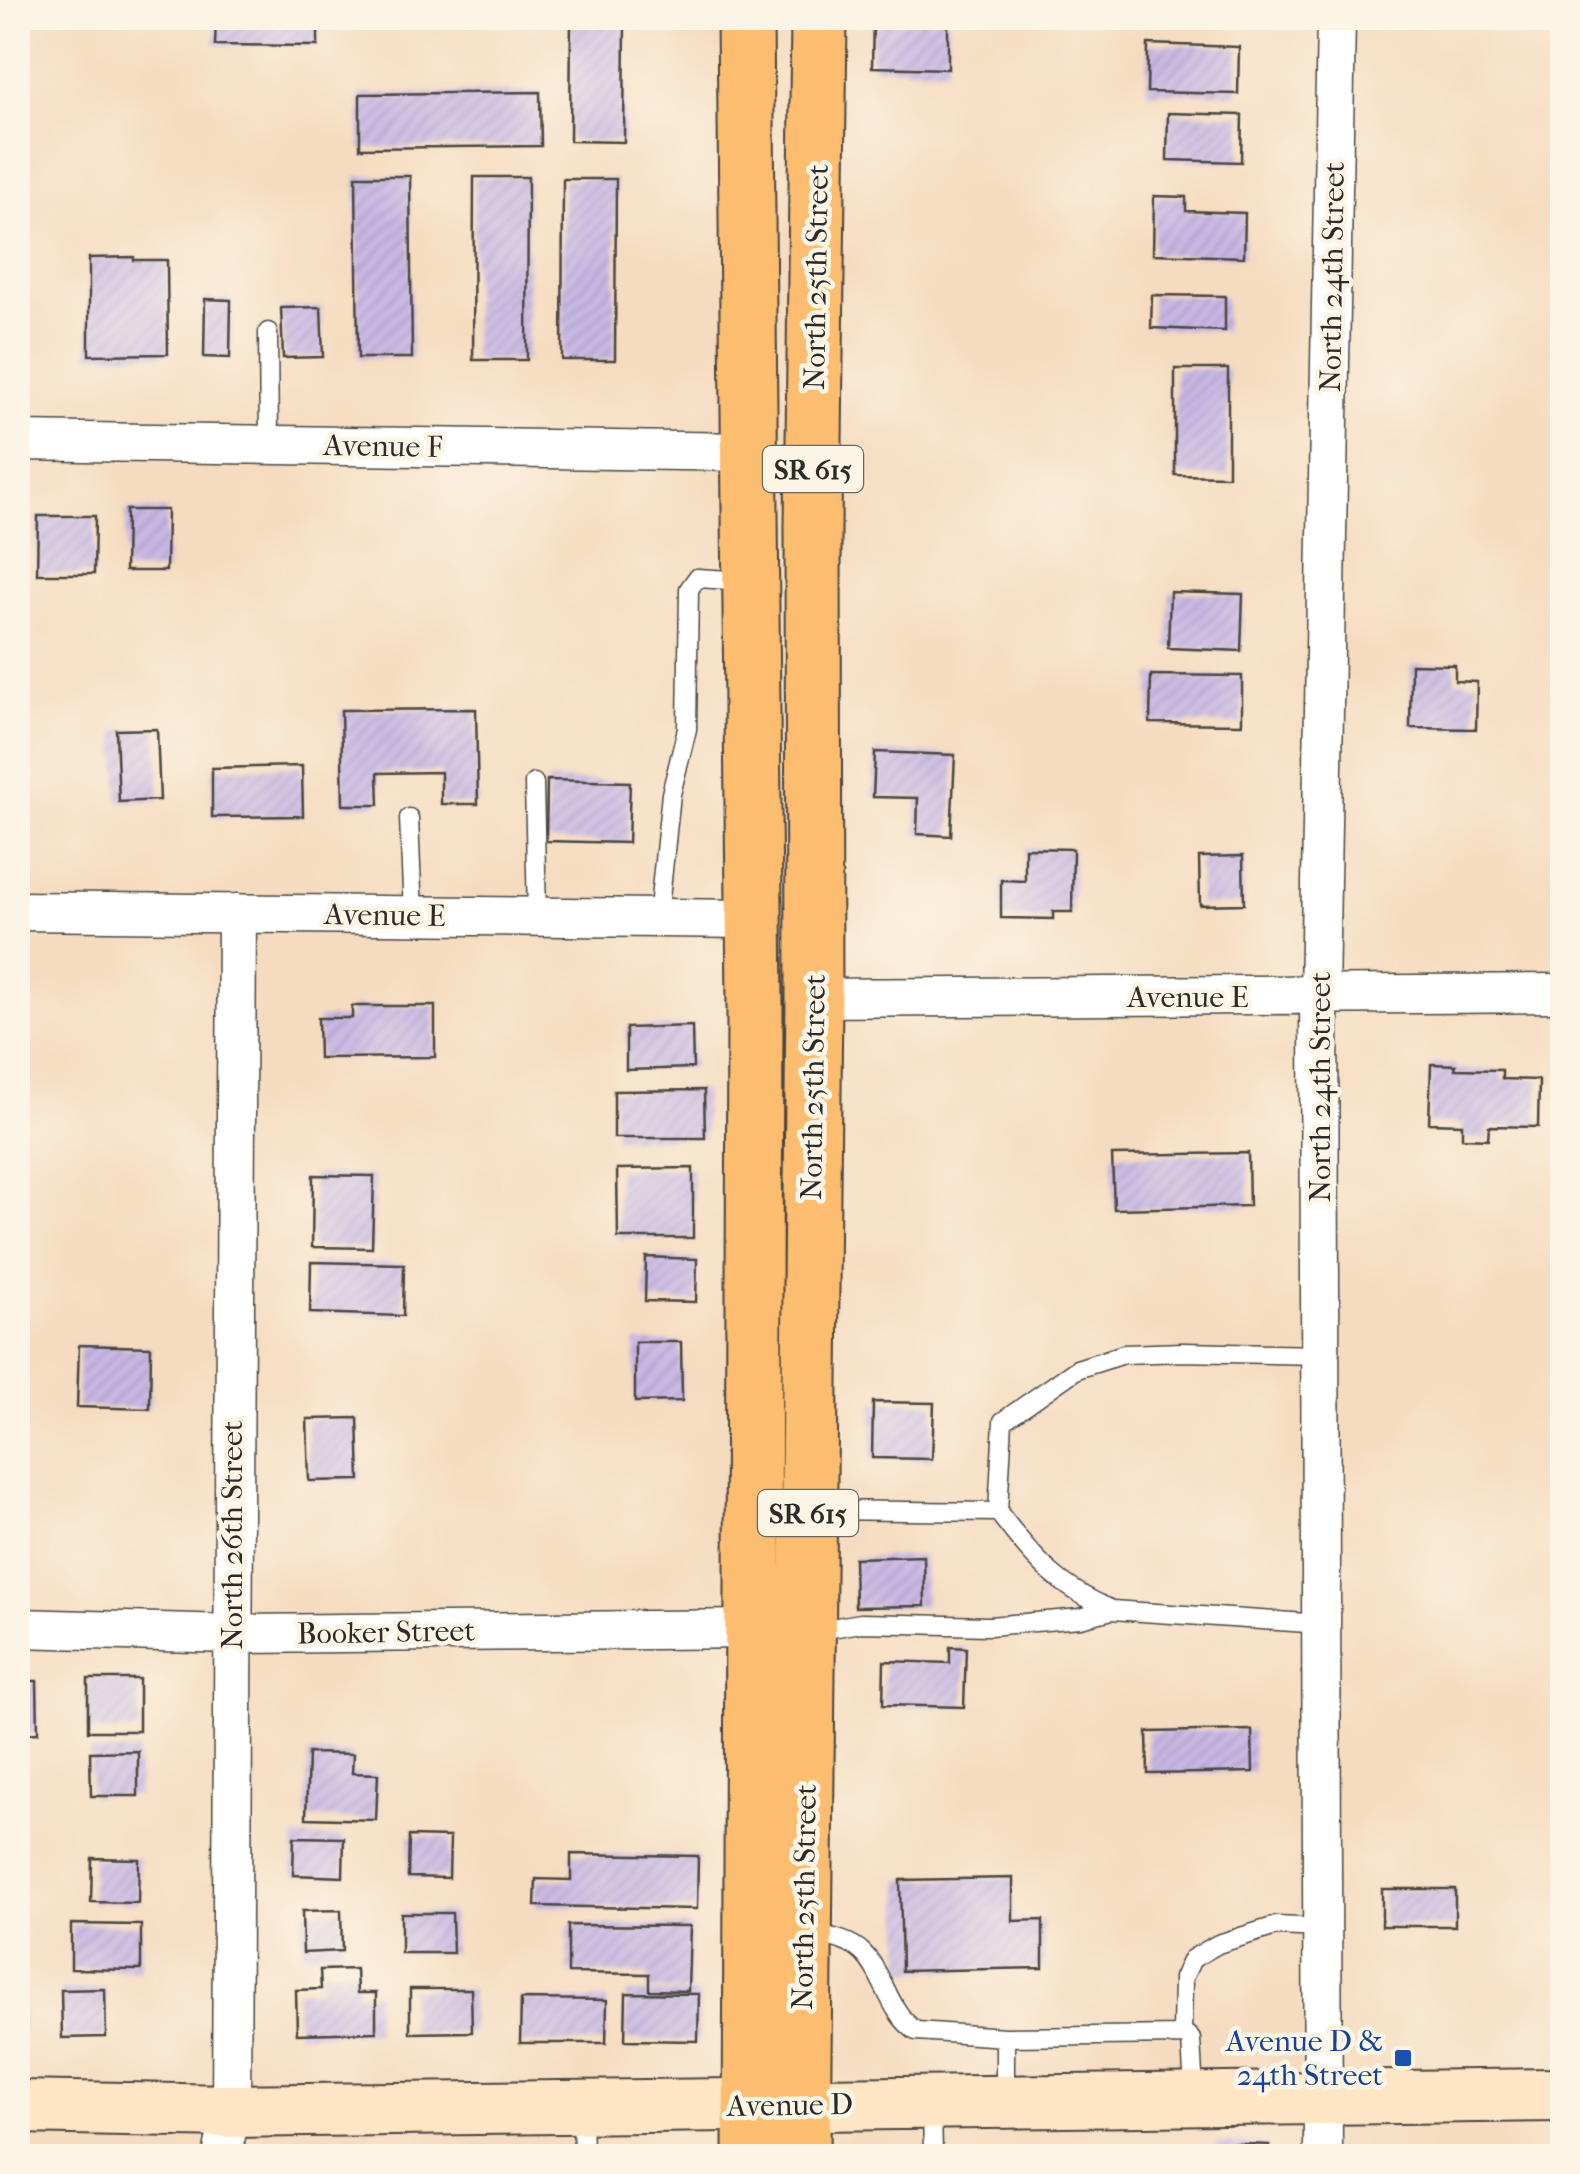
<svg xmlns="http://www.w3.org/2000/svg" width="1580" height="2174" font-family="'IM FELL French Canon',serif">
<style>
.building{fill:url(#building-hatch)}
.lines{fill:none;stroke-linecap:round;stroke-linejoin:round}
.lane-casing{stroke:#494541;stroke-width:21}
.street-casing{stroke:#494541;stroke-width:41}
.secondary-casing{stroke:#494541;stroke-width:56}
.primary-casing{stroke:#494541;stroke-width:59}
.lane{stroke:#fff;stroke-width:18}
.street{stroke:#fff;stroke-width:38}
.secondary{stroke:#fee5c5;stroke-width:52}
.primary{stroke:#fcbd6f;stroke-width:55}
.transit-dot{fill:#1a4fb4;stroke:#fcf5e5;stroke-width:4}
.labels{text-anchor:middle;stroke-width:9;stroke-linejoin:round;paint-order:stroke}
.shield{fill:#fcf5e5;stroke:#6a6863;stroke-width:2.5}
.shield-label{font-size:28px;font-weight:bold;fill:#2b2b2b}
.street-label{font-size:30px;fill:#2b2b2b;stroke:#fcf5e5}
.transit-label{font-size:30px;fill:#164399;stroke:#fcf5e5;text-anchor:end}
</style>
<defs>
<pattern id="building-hatch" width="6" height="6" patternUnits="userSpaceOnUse" patternTransform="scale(2.5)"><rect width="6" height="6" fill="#c8b8e4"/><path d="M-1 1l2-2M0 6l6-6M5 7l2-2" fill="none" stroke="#ac9ec4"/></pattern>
</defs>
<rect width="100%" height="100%" fill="#fcf5e5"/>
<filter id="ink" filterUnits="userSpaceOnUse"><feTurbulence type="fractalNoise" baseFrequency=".01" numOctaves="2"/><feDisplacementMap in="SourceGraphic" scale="20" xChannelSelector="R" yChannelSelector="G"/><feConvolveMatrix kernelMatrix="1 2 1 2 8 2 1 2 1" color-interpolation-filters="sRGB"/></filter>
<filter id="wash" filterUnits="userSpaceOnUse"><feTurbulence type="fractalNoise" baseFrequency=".0048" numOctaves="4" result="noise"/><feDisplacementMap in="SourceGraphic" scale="40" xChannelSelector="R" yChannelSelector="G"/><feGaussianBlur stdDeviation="2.25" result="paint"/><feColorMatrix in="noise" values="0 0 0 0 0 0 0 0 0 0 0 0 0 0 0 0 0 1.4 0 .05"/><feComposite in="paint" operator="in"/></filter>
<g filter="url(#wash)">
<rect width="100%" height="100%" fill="#f5dbbf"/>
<g id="blocks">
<!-- building -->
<path class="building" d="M216,18H318V46L215,45Z
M571,18H625L624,142L570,141Z
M873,18H948V69L872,67Z
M1148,44L1239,47L1238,94L1147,92Z
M540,92L541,146L360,148V94Z
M1168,113L1242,115L1241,162L1167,160Z
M356,176H410L412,358H358Z
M474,177H528L527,360H473Z
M563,179H616L615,360H562Z
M1154,196L1186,197V211L1245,213L1244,257L1153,254Z
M134,257V260H167L168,354L89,355V258Z
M1152,295L1225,296V331L1151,328Z
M205,299L231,300L230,358L204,357Z
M321,307L323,357L283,358L281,308Z
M1175,369H1228V476L1175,475Z
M18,505L22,506L21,550H18Z
M126,510H167L166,571H125Z
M38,516H95L94,574H37Z
M1170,592L1243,594L1241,651L1168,648Z
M1411,664L1455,665V681L1477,682L1476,729L1410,728Z
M1151,675L1242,676V724L1150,723Z
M476,709L478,804H441V772L378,773L379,805H343L341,710Z
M157,729L160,800L119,802L116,730Z
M875,752L955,755L951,836L917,834L918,798L873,797Z
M302,766L303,816L212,817V768Z
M547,780L630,782L628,843L546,841Z
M1025,848L1073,849L1072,912H1053V919L1001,918V880L1025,881Z
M1243,856L1244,904L1200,905L1199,857Z
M352,1006H435V1057L319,1058L318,1018H352Z
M692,1026L693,1068L626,1070V1028Z
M1431,1064L1456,1065L1455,1069L1502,1070V1079L1539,1080L1538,1127L1489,1126L1488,1139L1462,1138V1124L1429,1123Z
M704,1090L705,1138H614V1091Z
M1248,1153L1249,1206L1114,1209L1112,1155Z
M693,1168V1238H618L617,1169Z
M313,1175L374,1176L372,1248L312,1247Z
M646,1257L697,1259L696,1302L645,1301Z
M311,1262L404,1264L403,1316L310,1313Z
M635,1342H681L682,1401L635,1402Z
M79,1345L151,1347L150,1409L77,1407Z
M873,1402L934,1403L932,1459L872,1458Z
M358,1418L360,1480L309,1481L307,1419Z
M924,1556L925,1606L855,1607L854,1558Z
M950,1647L966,1648L964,1707L883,1705L884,1661L950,1663Z
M88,1679H139V1731H88Z
M18,1681H37L38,1733L18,1734Z
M1252,1730L1253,1772L1148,1774L1147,1732Z
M138,1751V1796H91L90,1752Z
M308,1753L353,1754L352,1773L378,1774L376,1820L306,1818Z
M409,1836L450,1837L449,1878L408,1877Z
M294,1837L344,1838L343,1877L293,1875Z
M571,1854L698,1856L697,1909L535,1906L536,1879L571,1880Z
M92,1858L139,1859L138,1903L91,1902Z
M1013,1878V1921L1043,1920V1968L902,1971L900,1880Z
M1382,1889H1455V1926H1382Z
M341,1910L342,1951L303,1953L302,1911Z
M401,1913H452L453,1953H401Z
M71,1924L141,1925V1970L71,1969Z
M568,1925L690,1926L688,1991L649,1990V1974L568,1973Z
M356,1969L357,1993H376V2032L297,2034L296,1990L321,1989L320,1970Z
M22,1988L23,2032H18V1989Z
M105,1989L106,2037L62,2038L61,1990Z
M410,1989H471L472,2032L410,2033Z
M626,1993L699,1994L698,2041L625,2040Z
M521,1999L607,2000L606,2043H520Z
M1217,2143L1269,2145L1268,2156H1217Z
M1362,2152L1408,2153V2156H1362Z"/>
</g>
</g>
<g filter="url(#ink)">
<use href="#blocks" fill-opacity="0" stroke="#494541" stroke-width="2.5"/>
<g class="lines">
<defs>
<path id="lane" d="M268,332L269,445
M534,783L537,916
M409,818L413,915
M658,918L671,794L687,729L689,589L697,578L747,581
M1321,1355L1183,1352L1124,1354L1077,1369L1003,1421L998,1512C1035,1560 1055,1585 1112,1610L1322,1624
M814,1510L998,1512
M813,1631L861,1623L990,1626L1080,1618L1112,1610
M809,1932C827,1937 848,1939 862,1952C885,1974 888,2012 916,2031L1005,2037L1187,2035L1191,2039L1194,2093
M1182,2035L1183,1978L1192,1959L1218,1944L1276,1926L1323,1928
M1005,2037V2096
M932,2108L933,2156
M582,2112L583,2156"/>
<path id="street" d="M18,441L748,452
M18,911L752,919
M814,998L1562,993
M18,1628L231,1634L755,1629
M222,2156L231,2111L237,913
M1323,2156L1319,997L1336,18"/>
<path id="secondary" d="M18,2107L231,2111L1562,2095"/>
<path id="primary" d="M745,18L755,1004L751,2156
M802,2156L814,998L813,528L819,18"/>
</defs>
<!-- lane casing -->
<use href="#lane" class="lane-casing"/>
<!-- street casing -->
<use href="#street" class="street-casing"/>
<!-- secondary casing -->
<use href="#secondary" class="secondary-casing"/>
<!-- primary casing -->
<use href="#primary" class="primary-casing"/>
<!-- lane -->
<use href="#lane" class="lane"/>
<!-- street -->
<use href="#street" class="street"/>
<!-- secondary -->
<use href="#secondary" class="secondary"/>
<!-- primary -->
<use href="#primary" class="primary"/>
</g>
</g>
<!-- markers -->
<rect class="transit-dot" x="1393" y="2048" width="20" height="20" rx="5"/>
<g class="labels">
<!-- shield labels -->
<g class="shield">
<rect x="763" y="446" width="100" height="46" rx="8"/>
<rect x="758" y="1490" width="100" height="46" rx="8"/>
</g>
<g class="shield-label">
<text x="813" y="479">SR 615</text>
<text x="808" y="1523">SR 615</text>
</g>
<!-- street labels -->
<g class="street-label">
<text transform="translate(816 277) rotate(-89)" y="10">North 25th Street</text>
<text transform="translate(1332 277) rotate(-89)" y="10">North 24th Street</text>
<text transform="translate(383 446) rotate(1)" y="10">Avenue F</text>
<text transform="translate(385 915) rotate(1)" y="10">Avenue E</text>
<text x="1188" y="1007">Avenue E</text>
<text transform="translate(813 1087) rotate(-89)" y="10">North 25th Street</text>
<text transform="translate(1320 1087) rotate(-90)" y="10">North 24th Street</text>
<text transform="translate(232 1535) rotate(-90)" y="10">North 26th Street</text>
<text transform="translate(386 1632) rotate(-1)" y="10">Booker Street</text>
<text transform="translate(804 1897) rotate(-89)" y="10">North 25th Street</text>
<text transform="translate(790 2105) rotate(-1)" y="10">Avenue D</text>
</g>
<!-- transit labels -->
<g class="transit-label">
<text x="1383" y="2051">Avenue D &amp;<tspan x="1383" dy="34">24th Street</tspan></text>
</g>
</g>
<!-- margin -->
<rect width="1580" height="2174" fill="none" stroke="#fcf5e5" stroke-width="60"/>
</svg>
